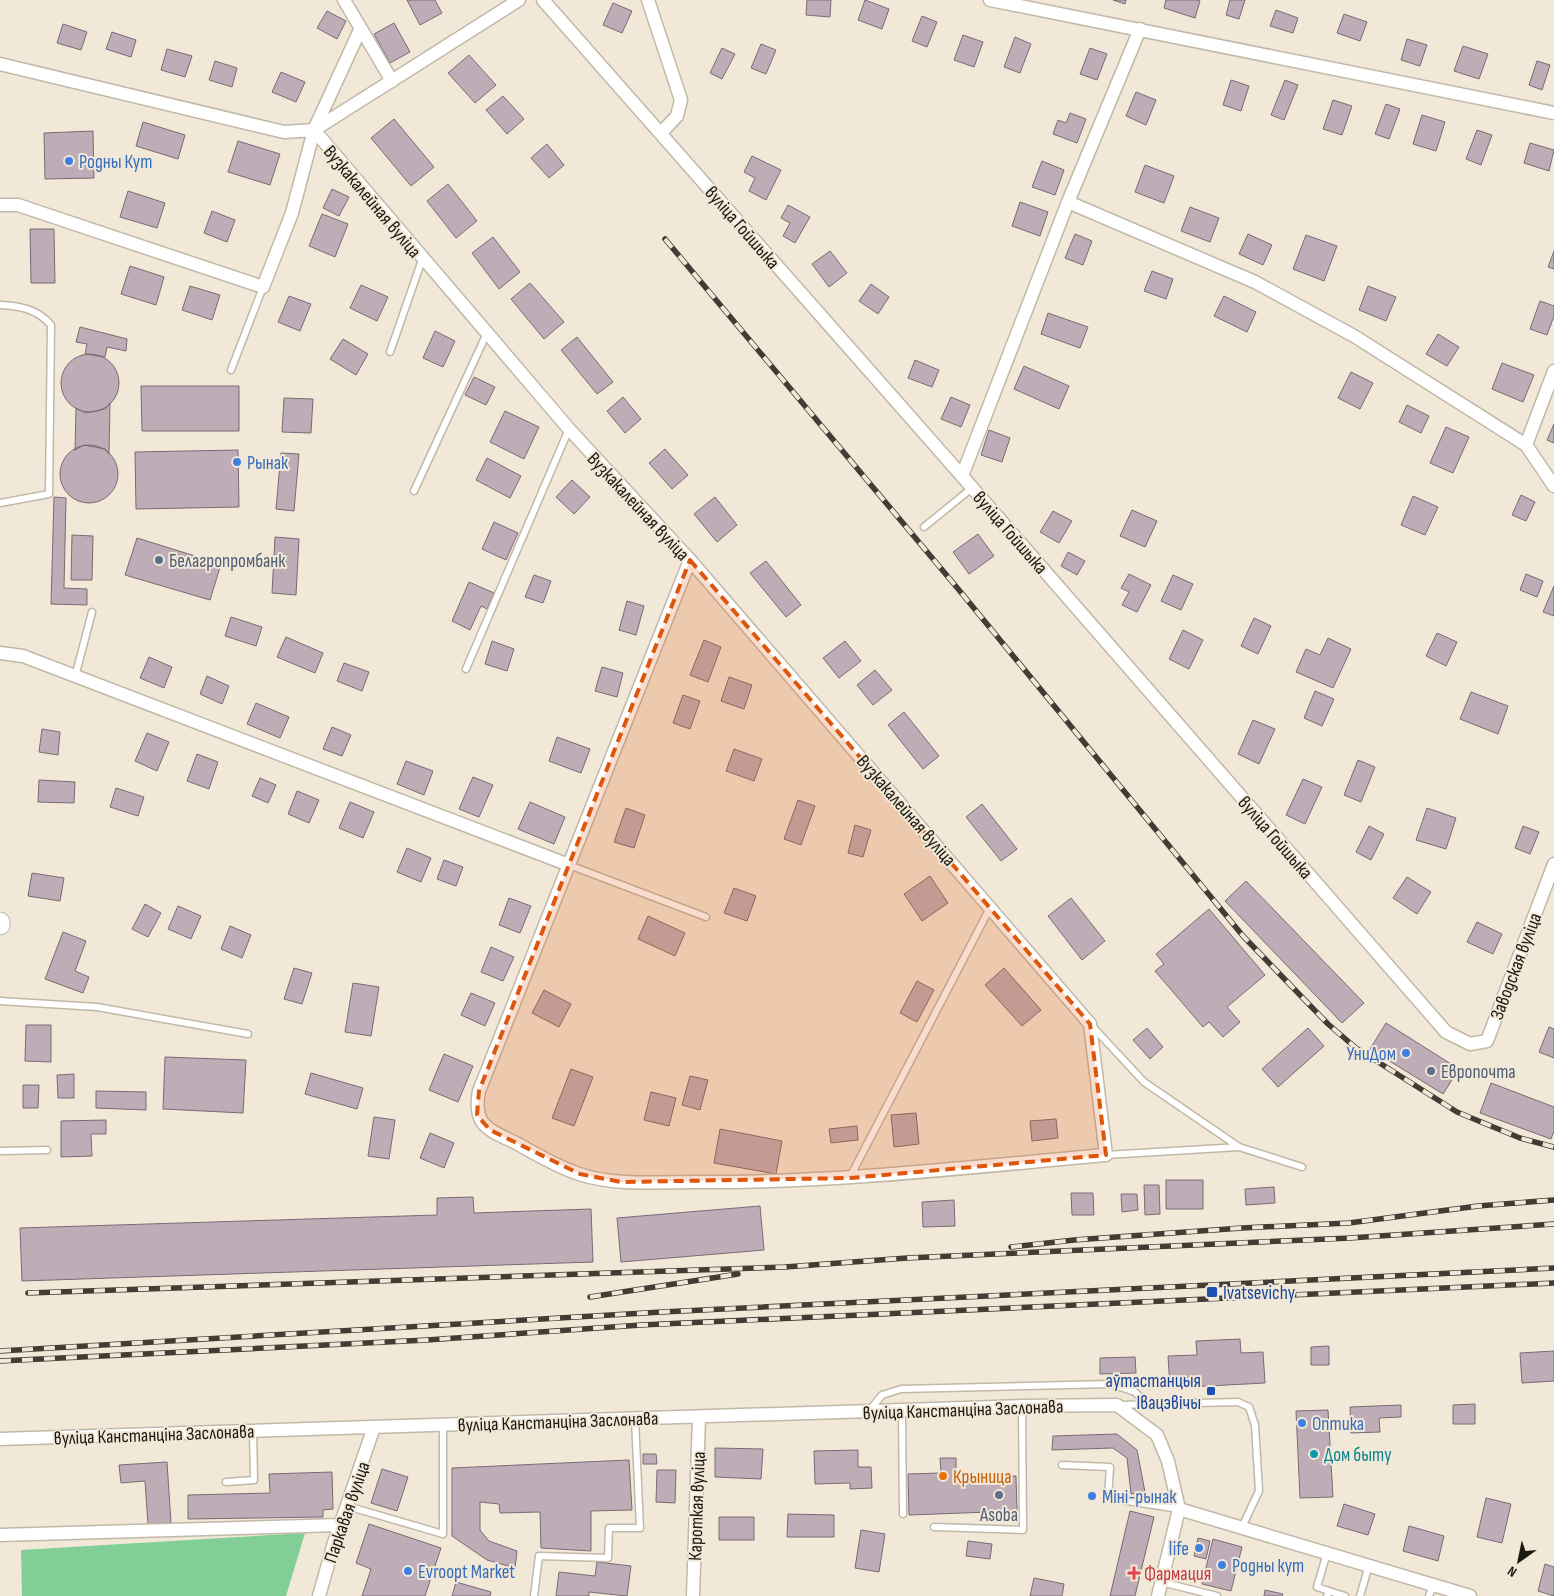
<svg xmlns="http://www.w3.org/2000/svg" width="1554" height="1596" font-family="'Sofia Sans Condensed',sans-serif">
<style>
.forest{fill:#81cf97}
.building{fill:#beacb6;stroke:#7a6a74}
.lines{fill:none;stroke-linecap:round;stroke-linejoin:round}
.lane-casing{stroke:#c1b8a8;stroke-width:9}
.street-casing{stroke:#c1b8a8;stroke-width:15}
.primary-casing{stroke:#c1b8a8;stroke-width:21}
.lane{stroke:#fff;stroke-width:6}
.street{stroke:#fff;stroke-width:12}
.primary{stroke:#fff;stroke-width:19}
.rail-casing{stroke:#413d35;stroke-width:5.5}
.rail{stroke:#f2e8d7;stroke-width:4;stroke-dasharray:11;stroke-linecap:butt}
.marked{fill:#de560c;fill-opacity:0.2;stroke:#de560c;stroke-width:4;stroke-dasharray:10 6;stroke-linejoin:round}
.shop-dot{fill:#3f7fe0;stroke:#f2e8d7;stroke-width:2}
.service-dot{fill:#5c6f8a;stroke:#f2e8d7;stroke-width:2}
.transit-dot{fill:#1a4fb4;stroke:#f2e8d7;stroke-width:2}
.culture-dot{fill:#0f9aa8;stroke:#f2e8d7;stroke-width:2}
.food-dot{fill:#e8710a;stroke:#f2e8d7;stroke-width:2}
.health-dot{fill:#e0444e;stroke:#f2e8d7;stroke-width:2}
.labels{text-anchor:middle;stroke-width:4;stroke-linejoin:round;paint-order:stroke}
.shop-label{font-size:19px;fill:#366cbe;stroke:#f2e8d7;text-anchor:start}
.street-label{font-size:19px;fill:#1c1913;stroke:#f2e8d7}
.service-label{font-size:19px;fill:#4e5e75;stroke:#f2e8d7;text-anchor:start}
.transit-label{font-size:19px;fill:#164399;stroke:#f2e8d7;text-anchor:start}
.culture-label{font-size:19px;fill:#0d838f;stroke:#f2e8d7;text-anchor:start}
.food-label{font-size:19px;fill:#c56008;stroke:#f2e8d7;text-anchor:start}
.health-label{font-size:19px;fill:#be3a42;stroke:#f2e8d7;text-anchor:start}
</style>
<rect width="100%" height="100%" fill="#f2e8d7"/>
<!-- forest -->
<path class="forest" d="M305,1533L286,1596H22L21,1550Z"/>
<!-- building -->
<path class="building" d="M407,0H435L442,13L420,25Z
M807,0H831L830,17L806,15Z
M865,0L889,9L882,29L858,20Z
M1113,0H1126L1125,4Z
M1166,0H1197L1200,1L1195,18L1164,8Z
M1230,0H1245L1239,19L1226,15Z
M613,3L632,11L622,33L603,25Z
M1276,10L1298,18L1293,33L1270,26Z
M327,11L346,21L337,39L317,28Z
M1344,14L1367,22L1360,41L1337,33Z
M922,16L937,22L927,47L912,41Z
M394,23L410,52L390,63L374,34Z
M63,24L87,32L81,50L57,43Z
M112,32L136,40L131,57L106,49Z
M963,35L983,42L974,67L954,60Z
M1015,37L1031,44L1020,73L1004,67Z
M1407,39L1427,45L1420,66L1401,60Z
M761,44L776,50L766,74L751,68Z
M1463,46L1488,54L1479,79L1454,71Z
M722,48L735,54L722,79L710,73Z
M1090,48L1107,54L1097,80L1080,74Z
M167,49L192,56L185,77L161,70Z
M469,55L496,85L475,103L448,73Z
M215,61L237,68L232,87L209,80Z
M1537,61L1550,65L1542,90L1529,85Z
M281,72L305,82L296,102L272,92Z
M1231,80L1249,86L1241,111L1223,105Z
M1285,80L1298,85L1284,120L1271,115Z
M1136,92L1156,100L1146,125L1126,116Z
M503,96L524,119L507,134L486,110Z
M1333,100L1352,106L1342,135L1323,129Z
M1386,104L1400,109L1389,139L1375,134Z
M1070,113L1086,119L1077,143L1053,134L1058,120L1066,123Z
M1422,115L1445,122L1436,151L1413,144Z
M394,119L434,167L411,186L371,138Z
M143,122L185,135L178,159L136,146Z
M1477,130L1492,135L1481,165L1466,159Z
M93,131L94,178L45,179L44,133Z
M238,141L280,154L270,185L228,172Z
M1530,143L1554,150L1549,171L1524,163Z
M547,144L564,165L549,178L531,158Z
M752,156L781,170L766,200L749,191L755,178L744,172Z
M1042,161L1064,170L1055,195L1032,187Z
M1145,165L1174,176L1164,203L1135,192Z
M448,184L477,221L456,238L427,201Z
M332,189L349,197L339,216L323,208Z
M128,191L165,203L157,228L120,217Z
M1020,202L1048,212L1040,236L1012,226Z
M788,205L810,217L795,243L783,236L790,223L781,218Z
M1190,207L1219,218L1210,242L1181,231Z
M212,211L235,220L227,242L204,233Z
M322,214L348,224L335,257L309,246Z
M30,229H54L55,283H31Z
M1075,234L1092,241L1083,265L1065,258Z
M1248,234L1272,245L1263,265L1239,254Z
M1306,235L1337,246L1324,281L1293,269Z
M493,237L520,272L499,289L472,253Z
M830,251L847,273L829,287L812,264Z
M1554,251V269L1548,267Z
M130,266L164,277L156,305L121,294Z
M1152,271L1173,279L1166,299L1144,291Z
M530,283L564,322L544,339L511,299Z
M871,284L889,297L878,314L859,301Z
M361,285L388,297L377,321L350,308Z
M190,286L220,295L212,320L182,310Z
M1368,286L1396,297L1386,321L1359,310Z
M289,296L311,304L300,331L278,322Z
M1224,296L1256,312L1247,332L1214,316Z
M1540,301L1554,306V316L1547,335L1530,329Z
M1048,313L1088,327L1080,348L1041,334Z
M80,327L127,339L126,351L107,347L105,357L85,354L87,344L76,342Z
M435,331L455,341L443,367L423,358Z
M1438,334L1459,347L1447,366L1426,354Z
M577,337L613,382L597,394L561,350Z
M343,339L368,354L356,375L330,359Z
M61 383a29 29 0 1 1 58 0a29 29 0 1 1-58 0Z
M915,360L939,370L932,387L908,378Z
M1502,363L1534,375L1523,402L1492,389Z
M1024,366L1069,386L1059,409L1014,389Z
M1351,372L1373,383L1360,409L1338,398Z
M474,377L495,387L486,405L465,395Z
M141,386H239V431H142Z
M623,397L641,419L625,433L607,411Z
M951,397L970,405L961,427L941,419Z
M284,398L313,399L311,433L282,432Z
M110,403L109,454L105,449L84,445L75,450L76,408L85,413L105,409Z
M1407,405L1429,416L1421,433L1399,422Z
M505,411L539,427L524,459L490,442Z
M1554,424V443L1547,440Z
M1446,427L1469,437L1453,473L1430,463Z
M989,430L1010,438L1002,462L981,455Z
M60 474a29 29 0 1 1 58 0a29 29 0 1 1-58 0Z
M665,449L688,475L672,489L649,463Z
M238,450L239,507L136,509L135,452Z
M281,453L299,454L294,511L276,509Z
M487,458L521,476L510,498L476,480Z
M572,480L590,497L574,514L556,497Z
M1521,495L1535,502L1526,521L1512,515Z
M1413,496L1438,507L1425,535L1401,525Z
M54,497L66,498L64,588L87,589V605L51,604Z
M715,497L737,525L717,542L694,514Z
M1132,510L1157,521L1145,547L1120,536Z
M1053,511L1072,521L1059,543L1040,532Z
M494,522L518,533L506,560L482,549Z
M978,534L994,556L969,574L953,552Z
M72,535L93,536L92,580H71Z
M275,537L299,539L296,595L272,593Z
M137,538L221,564L210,600L125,575Z
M1068,552L1085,561L1077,575L1061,566Z
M766,561L801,605L786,617L750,573Z
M1129,574L1151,585L1137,612L1122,605L1129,592L1121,588Z
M1526,574L1543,581L1537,597L1520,590Z
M534,575L551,581L543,603L525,597Z
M1173,575L1193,584L1181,610L1161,601Z
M469,582L494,593L487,609L481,606L470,630L452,621Z
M1554,586V616L1543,612Z
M627,601L644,606L636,635L619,630Z
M231,617L262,627L256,646L225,636Z
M1254,618L1271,626L1258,654L1241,646Z
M1183,630L1203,640L1189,669L1169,659Z
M1437,633L1457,642L1446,666L1426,656Z
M286,637L323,653L315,673L277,657Z
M1328,638L1351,649L1333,688L1296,672L1306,649L1320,655Z
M704,640L721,647L708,682L690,675Z
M492,641L514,649L507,671L485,664Z
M845,641L861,661L839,678L823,658Z
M149,657L172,667L164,688L140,678Z
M344,663L369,672L362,691L337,681Z
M602,667L623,673L617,697L595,691Z
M875,670L892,690L873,705L857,685Z
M207,676L229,686L222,704L200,694Z
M729,677L752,685L744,709L721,701Z
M1315,691L1334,699L1322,726L1304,718Z
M1471,692L1508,706L1498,734L1460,719Z
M683,695L700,701L690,729L673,723Z
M256,703L289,717L280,738L247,724Z
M904,712L939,756L923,769L888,725Z
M1253,720L1275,729L1259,764L1238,754Z
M332,727L351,735L342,756L323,749Z
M42,729L60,732L58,755L39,752Z
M147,733L169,742L157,771L135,761Z
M557,737L590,749L581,773L549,761Z
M734,749L762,759L754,781L726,771Z
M197,754L218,762L209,789L187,781Z
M1358,760L1375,767L1361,802L1344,795Z
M406,761L433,771L424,795L397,784Z
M473,777L493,785L479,817L459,809Z
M260,778L276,785L268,803L252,796Z
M1303,779L1322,787L1305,824L1286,815Z
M39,780L75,782L74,803L38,802Z
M116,788L144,797L138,816L110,807Z
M297,791L319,800L309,823L288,814Z
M798,800L815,806L801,845L784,839Z
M350,802L374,812L363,838L339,828Z
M530,802L565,817L554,844L518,829Z
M982,804L1017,849L1001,861L966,817Z
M626,808L645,815L634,848L614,842Z
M1427,808L1456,818L1446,849L1416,840Z
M855,825L871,830L863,857L848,853Z
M1369,826L1384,834L1371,860L1356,852Z
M1523,826L1539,832L1530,854L1515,848Z
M407,848L431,858L421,882L397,872Z
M444,860L463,867L456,886L437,879Z
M32,873L64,878L60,901L28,896Z
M930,876L948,903L922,921L904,894Z
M1407,877L1431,892L1417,914L1393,898Z
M1246,881L1364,1003L1342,1023L1225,901Z
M734,888L756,896L747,921L724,913Z
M509,898L531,906L520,933L499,925Z
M1071,898L1105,941L1082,960L1048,916Z
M145,904L161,913L148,937L132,929Z
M178,906L201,916L191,939L168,929Z
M1209,909L1265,975L1227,1007L1240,1022L1223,1037L1209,1022L1203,1027L1155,971L1164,964L1156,954Z
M648,916L685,933L675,956L638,939Z
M1477,922L1502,934L1493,954L1467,942Z
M230,926L251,935L242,958L221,949Z
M63,932L86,941L75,971L89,977L83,993L45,979Z
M491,947L514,957L503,981L481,972Z
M294,968L312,973L302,1004L284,999Z
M1004,968L1041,1010L1022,1026L985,985Z
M917,981L934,990L917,1022L900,1013Z
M353,983L379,987L371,1036L345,1032Z
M544,990L571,1004L559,1027L532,1013Z
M471,993L495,1003L485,1026L461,1015Z
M1386,1023L1459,1069L1443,1094L1370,1049Z
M26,1025H51V1062L25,1061Z
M1549,1027L1554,1029V1058L1539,1052Z
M1147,1028L1163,1047L1150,1059L1133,1040Z
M1308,1028L1324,1046L1278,1087L1262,1069Z
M444,1054L473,1066L458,1102L429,1090Z
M165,1057L246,1060L243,1113L163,1109Z
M571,1069L593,1077L574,1126L552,1118Z
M311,1073L363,1088L357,1109L305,1094Z
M74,1074V1098H58L57,1075Z
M690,1076L708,1080L700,1110L682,1105Z
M1491,1083L1554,1107V1131L1551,1139L1480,1113Z
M23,1085H39L38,1108H23Z
M96,1091L146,1092V1110L96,1108Z
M651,1092L676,1098L669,1126L644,1120Z
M916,1113L919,1144L894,1147L891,1115Z
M374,1117L395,1120L389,1159L368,1156Z
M1056,1119L1058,1138L1032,1141L1030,1121Z
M106,1120V1134H91L92,1156L61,1157V1121Z
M857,1126L858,1140L831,1143L829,1129Z
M720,1129L782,1141L776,1174L714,1163Z
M430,1133L454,1143L444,1168L420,1158Z
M1166,1180H1203V1209H1166Z
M1144,1185H1159L1160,1214L1145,1215Z
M1274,1187L1275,1203L1246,1205L1245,1189Z
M1071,1193H1093L1094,1215H1072Z
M1121,1194H1137L1138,1210L1122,1212Z
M473,1197L474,1213L591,1209L593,1262L22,1281L20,1228L437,1215V1198Z
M954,1200L955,1226L923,1227L922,1202Z
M760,1206L764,1250L621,1262L617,1218Z
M1240,1339L1241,1353L1263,1352L1265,1383L1170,1388L1168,1356L1197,1355L1196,1341Z
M1329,1346V1365H1311V1347Z
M1554,1351V1381L1522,1383L1520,1353Z
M1135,1357L1136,1373L1100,1374V1358Z
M1475,1404V1424H1453V1405Z
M1401,1405V1417L1379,1418L1380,1432L1351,1433L1350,1407Z
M1328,1410L1333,1497L1300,1498L1296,1411Z
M1117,1434L1137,1450L1145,1492L1131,1494L1127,1458L1113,1448L1052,1450L1053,1436Z
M715,1448L763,1449L761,1479L715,1477Z
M858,1450V1467H871L872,1488L850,1489V1483L815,1484L814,1451Z
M643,1454H656L657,1464H643Z
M940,1458H956V1478L1016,1476L1017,1511L909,1515L908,1474L941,1473Z
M629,1460L632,1510L591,1511V1551L541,1548L540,1512L500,1513L499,1504L480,1502V1530L489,1541L517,1551L515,1568L487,1560L452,1536V1468Z
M167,1462L171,1523L148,1525L145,1481L121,1483L119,1465Z
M382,1469L408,1477L397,1511L371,1503Z
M657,1470H676L675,1503L656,1502Z
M332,1472L333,1509L323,1510V1517L188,1519V1495L270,1493L269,1474Z
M1486,1498L1511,1504L1502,1543L1477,1537Z
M1344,1504L1375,1514L1368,1535L1337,1526Z
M1130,1511L1154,1517L1135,1596H1110Z
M788,1514L834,1515V1537H787Z
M719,1517H754V1540H719Z
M369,1524L441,1548L425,1596H362L371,1569L356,1563Z
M1409,1526L1444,1536L1438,1561L1403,1551Z
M861,1530L885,1534L879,1572L855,1568Z
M1198,1538L1210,1541L1206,1559L1194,1556Z
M1213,1539L1242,1547L1231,1591L1202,1584Z
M968,1541L992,1544L990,1559L966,1556Z
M597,1562L631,1566L627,1596L589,1592V1596H556L559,1572L595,1576Z
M1545,1564L1554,1567V1596L1538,1591Z
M1034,1578L1064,1584L1062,1596H1030Z
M456,1582L491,1592L490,1596H452Z
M1265,1590L1283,1594L1282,1596H1264Z"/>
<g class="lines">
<defs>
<path id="lane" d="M0,305C21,306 37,309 51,325L49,494L0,503
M390,352L422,260
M231,370L263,287
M414,491L487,333
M924,527L972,488
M466,669L569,429
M75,677L92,612
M569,865L706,917
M0,1001L97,1007L248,1034
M1092,1026L1144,1082L1239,1147
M0,1151L47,1150
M1106,1155L1239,1147L1302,1167
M850,1177L990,908
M1119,1405L1238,1402L1249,1407L1255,1425L1259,1491L1242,1527
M902,1410L903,1514
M869,1411L882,1395L901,1389L1111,1384L1135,1392L1148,1405
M1062,1465L1110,1467L1108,1498L1179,1509
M226,1482L254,1480L253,1431
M347,1506L443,1534V1425
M934,1527L1023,1530L1022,1406
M1327,1553L1317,1587L1329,1591
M1161,1582L1217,1596
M534,1596L539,1556L608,1558L609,1528H640L635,1419
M1327,1596L1329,1591L1345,1596
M1360,1596L1369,1565
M1429,1596L1433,1585"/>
<path id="street" d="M344,0L392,81
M543,0L962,476L1446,1032L1470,1044L1487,1041L1554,864
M648,0L681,100L677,116L661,133
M990,0L1554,113
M0,64L284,132L314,130L519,0
M314,130L569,429L690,560L1090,1024L1106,1155C970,1167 833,1183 695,1182C658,1182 615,1186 579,1174C558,1167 537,1155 518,1144C490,1130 472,1127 479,1091L690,560
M1068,202L1255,282L1354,336L1526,445L1554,486
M0,205H18L263,287L292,213L314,130L360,30
M1526,445L1554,371
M962,476L1068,202L1140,29
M0,653L23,656L569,865
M0,1439L1022,1406L1117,1405L1157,1435L1168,1461L1179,1509L1158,1596
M1179,1509L1470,1596
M0,1535L340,1525
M319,1596L334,1543L374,1427
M693,1596L699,1417"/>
<path id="primary" d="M0,922V925"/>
</defs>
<!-- lane casing -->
<use href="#lane" class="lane-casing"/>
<!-- street casing -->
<use href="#street" class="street-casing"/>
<!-- primary casing -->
<use href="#primary" class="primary-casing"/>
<!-- lane -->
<use href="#lane" class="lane"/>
<!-- street -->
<use href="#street" class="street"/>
<!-- primary -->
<use href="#primary" class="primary"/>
<defs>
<path id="rail" d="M665,239L959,590L1243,936L1328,1024L1356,1048L1457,1112L1520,1138L1554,1147
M1011,1247L1074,1240L1242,1228L1349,1223L1478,1206L1554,1200
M28,1293L785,1267L907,1258L1350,1238L1554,1224
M590,1297L738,1274
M0,1351L662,1312L1554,1268
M0,1361L427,1340L641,1325L1554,1283"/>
</defs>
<!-- rail casing -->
<use href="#rail" class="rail-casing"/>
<!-- rail -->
<use href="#rail" class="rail"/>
</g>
<!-- marked area -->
<path class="marked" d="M690,560L1090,1024L1106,1155L850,1178L621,1182L580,1174L490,1130L477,1115L479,1091Z"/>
<!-- markers -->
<g class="shop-dot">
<circle cx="69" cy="161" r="5"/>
<circle cx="237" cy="462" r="5"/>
<circle cx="1406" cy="1053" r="5"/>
<circle cx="1302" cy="1423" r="5"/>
<circle cx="1092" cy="1496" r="5"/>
<circle cx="1199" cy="1548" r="5"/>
<circle cx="1222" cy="1565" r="5"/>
<circle cx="408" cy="1571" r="5"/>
</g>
<g class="service-dot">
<circle cx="159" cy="560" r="5"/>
<circle cx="1431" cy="1071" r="5"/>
<circle cx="999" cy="1495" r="5"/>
</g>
<g class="transit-dot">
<rect x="1206" y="1286" width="12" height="12" rx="2.5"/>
<rect x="1206" y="1386" width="10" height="10" rx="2.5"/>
</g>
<circle class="culture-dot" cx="1314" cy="1454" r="5"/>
<circle class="food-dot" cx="943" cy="1476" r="5"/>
<path class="health-dot" d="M1131.5 1565.5h5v5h5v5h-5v5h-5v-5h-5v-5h5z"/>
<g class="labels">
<!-- shop labels -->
<g class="shop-label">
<text x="79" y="168">Родны Кут</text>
<text x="247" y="469">Рынак</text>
<text x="1396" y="1060" text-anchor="end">УниДом</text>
<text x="1312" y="1430">Оптика</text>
<text x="1102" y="1503">Міні-рынак</text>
<text x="1189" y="1555" text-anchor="end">life</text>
<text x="1232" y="1572">Родны кут</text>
<text x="418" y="1578">Evroopt Market</text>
</g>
<!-- street labels -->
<g class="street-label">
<text transform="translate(373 201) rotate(50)" y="7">Вузкакалейная вуліца</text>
<text transform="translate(743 227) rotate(49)" y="7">вуліца Гойшыка</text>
<text transform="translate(639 506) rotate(47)" y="7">Вузкакалейная вуліца</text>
<text transform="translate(1011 532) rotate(49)" y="7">вуліца Гойшыка</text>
<text transform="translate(907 810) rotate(49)" y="7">Вузкакалейная вуліца</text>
<text transform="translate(1276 837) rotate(49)" y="7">вуліца Гойшыка</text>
<text transform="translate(1515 966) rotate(-69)" y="7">Заводская вуліца</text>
<text transform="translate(963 1409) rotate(-2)" y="7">вуліца Канстанціна Заслонава</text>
<text transform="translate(558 1421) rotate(-2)" y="7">вуліца Канстанціна Заслонава</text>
<text transform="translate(154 1434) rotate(-2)" y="7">вуліца Канстанціна Заслонава</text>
<text transform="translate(696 1506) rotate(-88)" y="7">Кароткая вуліца</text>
<text transform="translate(346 1512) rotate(-71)" y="7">Паркавая вуліца</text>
</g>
<!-- service labels -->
<g class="service-label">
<text x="169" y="567">Белагропромбанк</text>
<text x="1441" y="1078">Европочта</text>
<text x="999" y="1521" text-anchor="middle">Asoba</text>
</g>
<!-- transit labels -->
<g class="transit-label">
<text x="1223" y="1299">Ivatsevichy</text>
<text x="1201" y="1387" text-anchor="end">аўтастанцыя<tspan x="1201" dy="22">Івацэвічы</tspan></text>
</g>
<!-- culture labels -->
<g class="culture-label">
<text x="1324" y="1461">Дом быту</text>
</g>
<!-- food labels -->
<g class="food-label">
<text x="953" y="1483">Крыница</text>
</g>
<!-- health labels -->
<g class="health-label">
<text x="1144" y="1580">Фармация</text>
</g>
</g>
<!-- north arrow -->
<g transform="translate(1519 1561) rotate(213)" stroke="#f2e8d7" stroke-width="4" paint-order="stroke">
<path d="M0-4L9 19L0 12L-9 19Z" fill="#1c1913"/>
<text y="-8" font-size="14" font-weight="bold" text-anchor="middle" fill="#1c1913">N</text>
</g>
</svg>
